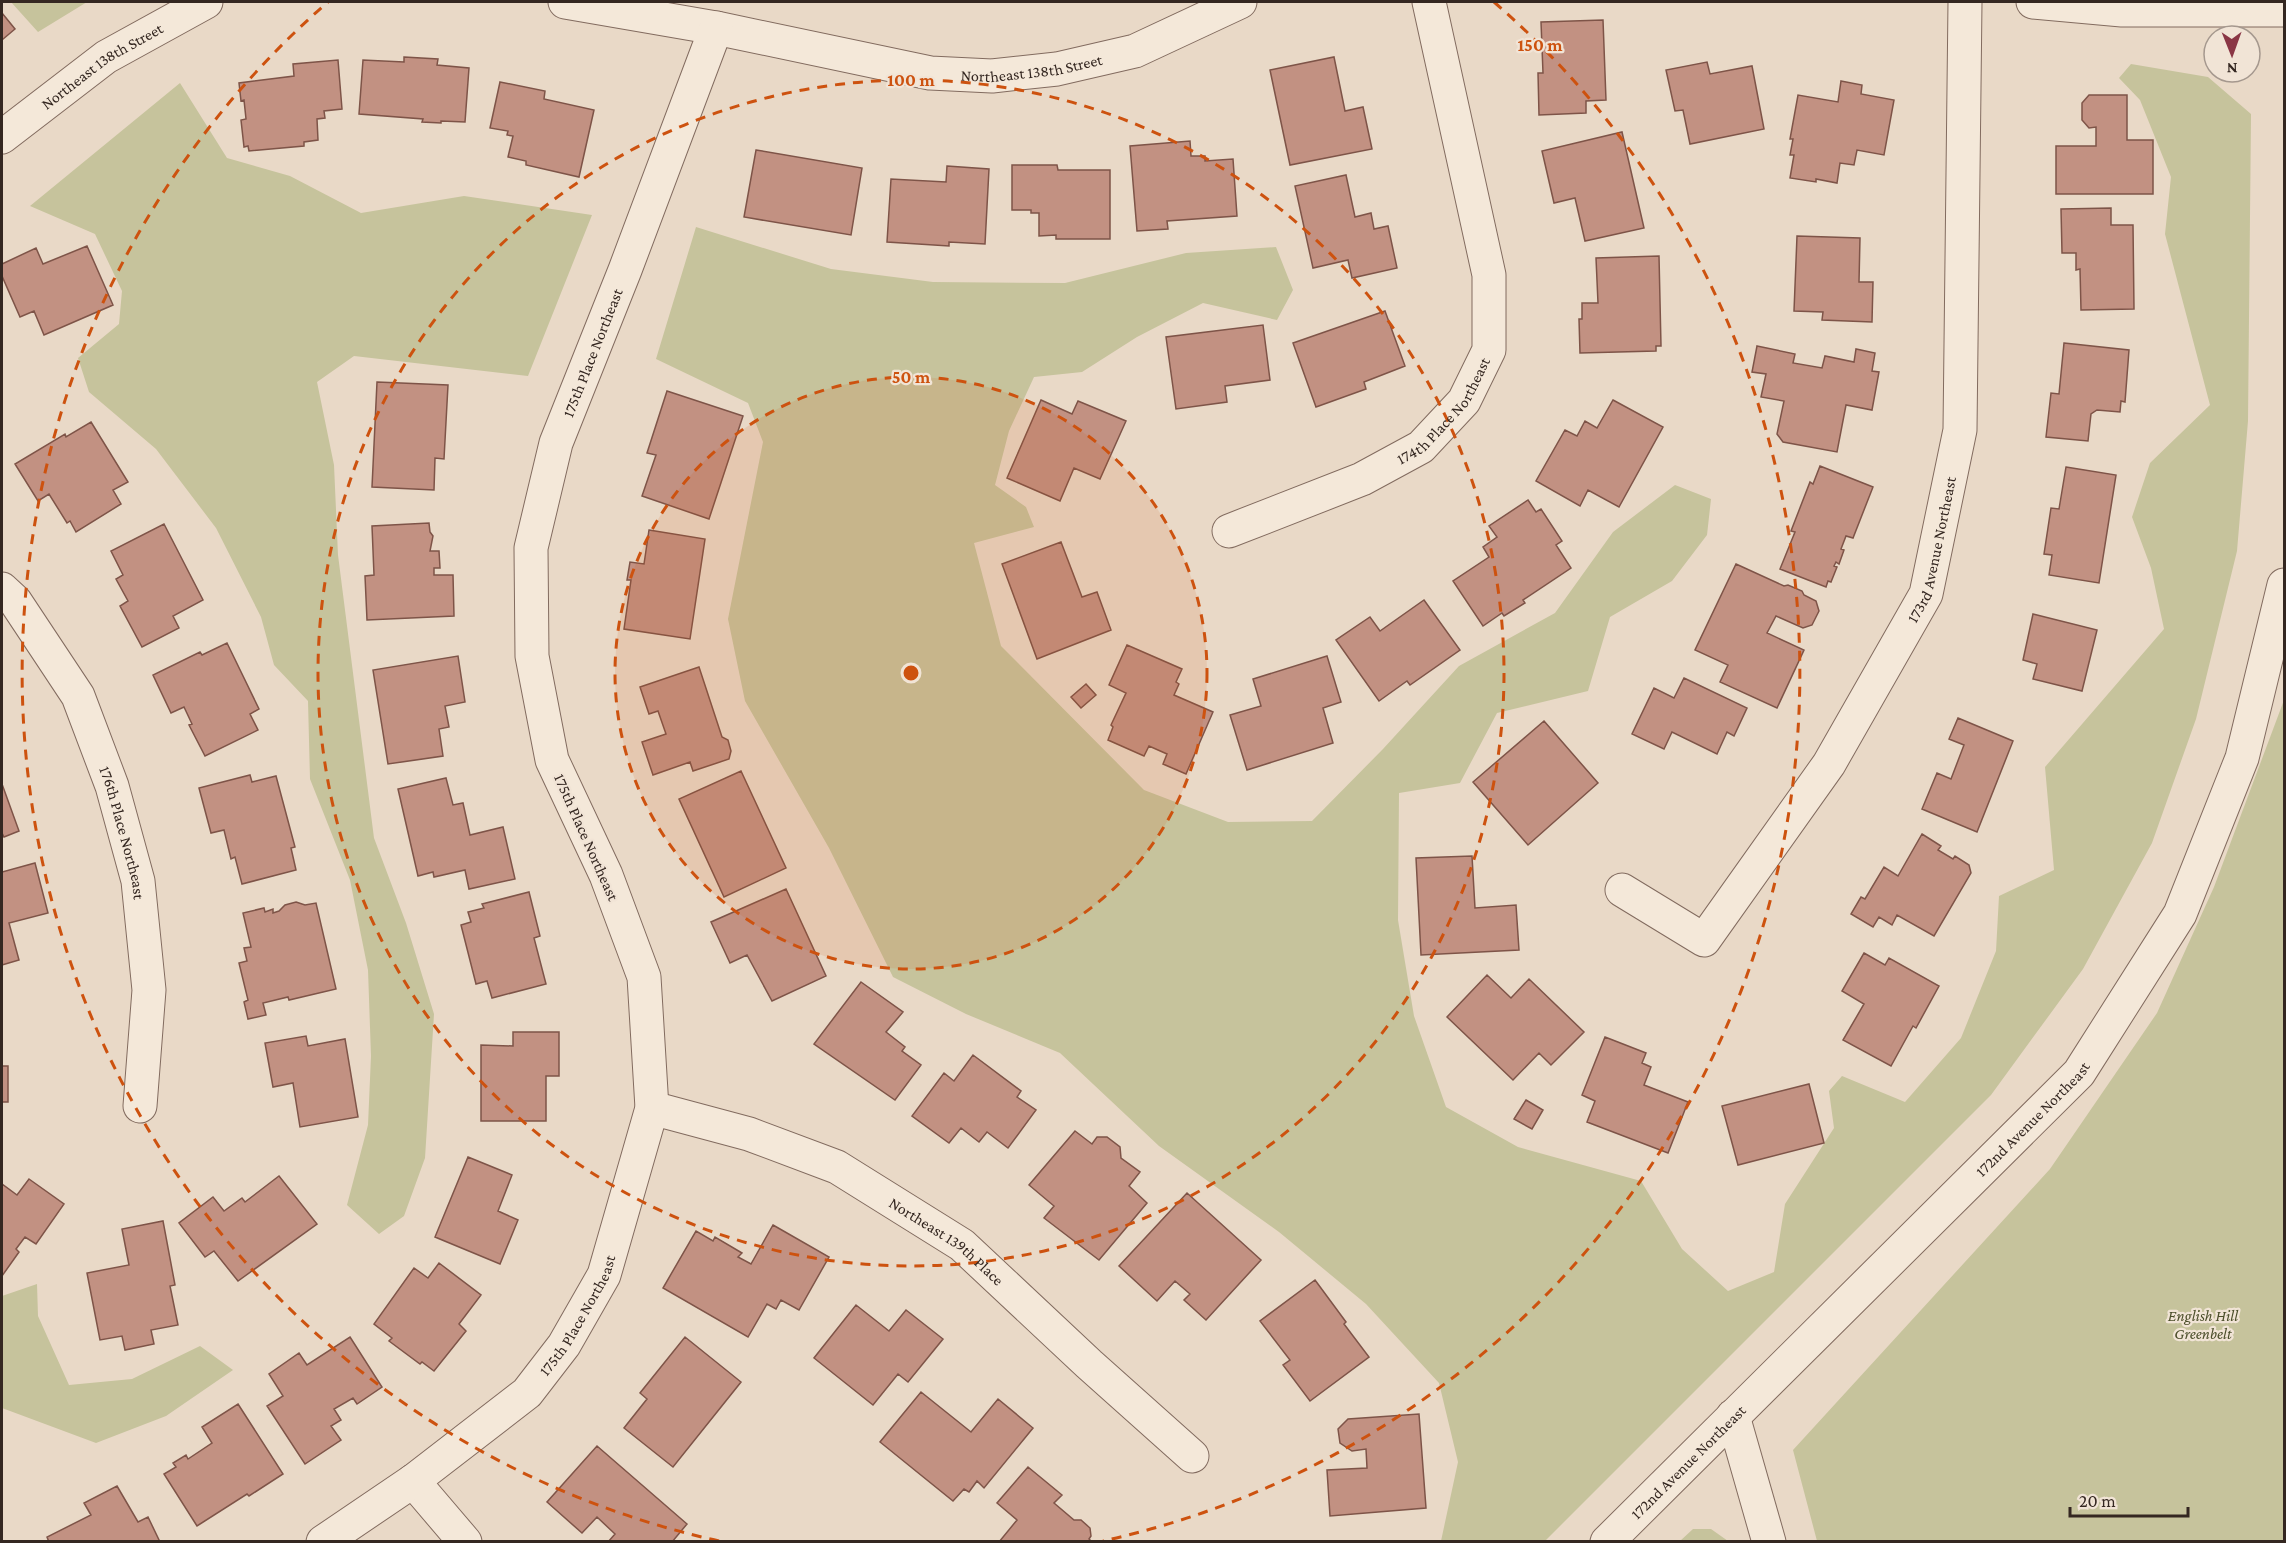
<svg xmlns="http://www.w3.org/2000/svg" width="2286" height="1543" font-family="'Crimson Pro',serif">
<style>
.green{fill:#c6c39c}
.building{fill:#c29182;stroke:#7e5448;stroke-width:1.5}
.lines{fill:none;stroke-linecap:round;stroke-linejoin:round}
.minor-casing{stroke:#826b5f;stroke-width:35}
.minor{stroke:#f4e8d9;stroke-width:33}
.ring{fill:none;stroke:#cd520f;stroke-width:3;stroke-dasharray:10 8}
.labels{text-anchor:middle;stroke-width:4.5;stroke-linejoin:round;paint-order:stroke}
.street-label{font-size:16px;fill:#342721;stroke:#f1e4d6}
.park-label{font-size:16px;font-style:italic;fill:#4b4e2a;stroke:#f1e4d6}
.centre{fill:#cd520f;stroke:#f1e4d6;stroke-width:3}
.ring-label{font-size:18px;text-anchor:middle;font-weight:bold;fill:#cd520f;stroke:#f1e4d6;stroke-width:4.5;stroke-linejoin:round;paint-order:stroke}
</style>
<rect width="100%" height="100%" fill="#e9d9c7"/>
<!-- green -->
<path class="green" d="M11,2H87L38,32Z
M2131,64L2208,77L2251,114L2248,421L2237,551L2196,719L2152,843L2083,969L1991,1095L1545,1541H1441L1458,1462L1439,1383L1366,1304L1279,1232L1159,1146L1060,1053L966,1014L893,977L829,848L745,701L728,619L763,442L748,403L656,359L696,227L831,269L933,282L1065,283L1186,253L1276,247L1293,290L1277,320L1203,303L1137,337L1082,372L1034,377L1009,431L995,485L1026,507L1034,527L974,543L1001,646L1144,790L1228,822L1312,821L1383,749L1459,666L1555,613L1613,532L1675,485L1711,499L1707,535L1672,581L1610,617L1588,691L1497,713L1460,783L1399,793L1398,920L1414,1016L1446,1107L1518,1147L1641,1181L1682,1249L1728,1291L1774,1272L1785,1204L1834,1128L1829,1091L1842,1076L1905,1102L1961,1038L1996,951L1999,896L2054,870L2045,767L2164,629L2151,568L2132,517L2150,463L2210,405L2165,234L2171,177L2140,100L2119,78Z
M180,83L227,158L290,176L361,213L464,196L592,215L528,376L354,356L317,382L334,465L338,555L374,838L406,923L434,1014L425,1158L404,1216L379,1234L347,1205L368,1125L371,1056L368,970L350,880L310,779L308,701L274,665L261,617L216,528L156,449L89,392L78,358L119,324L122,291L95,234L30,206Z
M2284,700V1541H1817L1793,1450L2050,1169L2157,1013L2214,887Z
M37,1284L38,1316L69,1385L132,1379L200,1346L233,1370L166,1416L96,1443L2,1408V1296Z
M1693,1529H1711L1728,1541H1680Z"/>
<!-- building -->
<path class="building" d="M2,13L15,29L2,40Z
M1603,20L1606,100L1586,101V113L1539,115L1538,73H1543L1541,22Z
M404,57L438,59L437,65L469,68L465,122L441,121V123L422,122L423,119L359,114L363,60L404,62Z
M1334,57L1345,111L1363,107L1372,149L1290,165L1270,70Z
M338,60L342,109L324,111L325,118L317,119L318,140L304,142V146L249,151L248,146L244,147L241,120L246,119L244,100L241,101L239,83L294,76L293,64Z
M1707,62L1710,74L1752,66L1764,129L1690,144L1683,110L1675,111L1666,70Z
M1841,81L1862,85L1861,94L1894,100L1884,155L1857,150L1854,165L1840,163L1837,183L1816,179V182L1790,178L1794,155H1790L1793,139H1790L1798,95L1838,102Z
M500,82L545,91L544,99L594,110L579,177L526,165V161L508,157L513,136L507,135L508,131L490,128Z
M2089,95H2127V140H2153V194H2056V146H2096V127L2089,128L2082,120V103Z
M1622,132L1644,228L1585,241L1575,198L1554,203L1542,151Z
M1190,141L1191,156H1205V161L1233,159L1237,216L1167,221L1168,229L1137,231L1130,146Z
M756,150L862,168L851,235L744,217Z
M1012,165H1057L1058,170H1110V239H1056V235L1039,236V213H1031V210H1012Z
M947,166L989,169L985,244L949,242V246L887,242L891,179L946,182Z
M1346,175L1355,217L1371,213L1374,229L1388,226L1397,268L1352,278L1348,260L1313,268L1295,186Z
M2111,208V225H2133L2134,309L2081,310L2080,269L2076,270V253H2062L2061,209Z
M1797,236L1860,238L1859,282H1873L1872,322L1822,320L1823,312L1794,311Z
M87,246L113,305L44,335L34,311L20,317L2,276V264L36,248L43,264Z
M1659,256L1661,346H1656V351L1580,353L1579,319H1582V303H1598L1596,258Z
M1385,311L1405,366L1364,382L1366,389L1316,407L1293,343Z
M1263,325L1270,380L1225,386L1227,402L1176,409L1166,337Z
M2064,343L2129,350L2125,402L2121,401L2120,412L2097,410L2091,414L2088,441L2046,437L2051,393L2059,394Z
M1757,346L1795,354L1793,363L1822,368L1825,356L1854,362L1856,349L1875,353L1872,371L1879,372L1872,410L1846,405L1837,452L1783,442L1777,434L1784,401L1761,397L1766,374L1752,372Z
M377,382L448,385L444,459L435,458L434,490L372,487Z
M667,391L743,416L709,519L642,496L656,455L647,453Z
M1041,400L1072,414L1078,401L1126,421L1100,479L1074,468L1060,501L1007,478Z
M1613,400L1663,427L1619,507L1588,490L1580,506L1536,481L1565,430L1577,436L1585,421L1597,428Z
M91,422L128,482L113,490L121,504L76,532L70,521L67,523L49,494L38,501L15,464L65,434L66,437Z
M1820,466L1873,487L1853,538L1846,536L1841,549L1844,550L1839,564L1836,562L1834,566L1837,567L1831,582L1828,581L1826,587L1780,569L1795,532L1791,531L1810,482L1813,484Z
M2066,467L2116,475L2099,583L2049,575L2052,555L2044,554L2051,508L2059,509Z
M1528,500L1536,512L1541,509L1562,541L1556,545L1571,568L1523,600L1525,603L1504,616L1502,613L1483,626L1453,581L1489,557L1483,547L1497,537L1489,526Z
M429,523L430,532L433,536L430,551H439L440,568H434V575H453L454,616L367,620L365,576L374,575L372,526Z
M164,524L203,600L173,616L179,628L142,647L120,606L128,601L116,579L123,575L111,551Z
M649,530L705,539L690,639L624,629L631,580H627L630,562L644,564Z
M1061,542L1082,597L1097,592L1111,630L1037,659L1002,564Z
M1736,564L1784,586L1788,585L1802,591L1804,595L1816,601L1819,611L1812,625L1803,628L1776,616L1767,633L1804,650L1777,708L1720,682L1728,665L1695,650Z
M1424,600L1460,650L1410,685L1407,681L1379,701L1336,640L1370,617L1380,631Z
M2033,614L2097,630L2082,691L2033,679L2037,664L2023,660Z
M227,643L259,709L250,714L258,730L205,756L189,725L192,724L184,707L171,713L153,675L200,652L202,655Z
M1127,645L1182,669L1176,682L1179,684L1174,695L1213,712L1186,774L1163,764L1167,754L1149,746L1144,756L1108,740L1113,727L1111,725L1126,693L1109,685Z
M458,656L465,702L445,706L449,727L439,729L443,756L388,764L373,670Z
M1327,656L1341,702L1323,708L1333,743L1247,770L1230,715L1261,706L1253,679Z
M699,667L722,737L728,740L731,751L729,759L693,771L690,762L653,775L642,742L666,734L658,711L649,714L640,687Z
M1684,678L1747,708L1734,736L1727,732L1717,754L1672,732L1664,749L1632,734L1654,688L1674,698Z
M1086,684L1096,695L1081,708L1071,697Z
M1958,718L2013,741L1977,832L1922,809L1937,773L1951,779L1964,745L1949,739Z
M1544,721L1598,783L1528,845L1473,782Z
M741,771L786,868L724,897L679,799Z
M250,775L252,782L276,776L295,847L291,848L296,870L242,884L235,857L231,859L224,830L211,833L199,788Z
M446,778L453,805L463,803L470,835L503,827L515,879L469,889L465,870L434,877L433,872L418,876L398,789Z
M2,784L19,831L4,837L2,833Z
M1922,834L1941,846L1938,850L1953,859L1955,856L1969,865L1971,873L1934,936L1897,915L1892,925L1879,917L1873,927L1851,914L1861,897L1865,899L1884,867L1898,876Z
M1472,856L1475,908L1516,905L1519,950L1421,955L1416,858Z
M35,863L48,913L9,923L19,960L2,965V872Z
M786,889L826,976L772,1001L747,955L730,963L711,922Z
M529,892L540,936L534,938L546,984L492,998L487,981L476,984L461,925L471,922L468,912L484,908L482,904Z
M296,902L305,905L316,903L336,989L289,1000L288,997L263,1003L266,1015L248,1019L244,1002L248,1000L239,963L247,961L244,948L251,947L243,913L264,908L265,912L273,909V913L279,911L285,905Z
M1864,953L1885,965L1889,958L1939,986L1916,1028L1913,1026L1891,1066L1843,1040L1864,1004L1842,991Z
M1487,975L1511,998L1529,979L1584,1032L1551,1065L1539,1053L1513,1080L1447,1017Z
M861,982L903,1012L886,1032L905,1047L902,1051L921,1065L895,1100L814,1044Z
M513,1032H559V1076H546V1121H481V1045L513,1046Z
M306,1036L308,1046L345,1039L358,1117L300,1127L293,1083L273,1087L265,1043Z
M1605,1037L1646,1053L1642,1063L1651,1067L1644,1085L1688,1102L1668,1153L1587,1122L1595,1101L1582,1095Z
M973,1055L1021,1091L1017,1097L1036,1110L1008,1148L987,1132L979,1142L961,1128L949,1143L912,1116L944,1073L954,1081Z
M2,1066H8V1102H2Z
M1809,1084L1824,1143L1738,1165L1722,1106Z
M1526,1100L1543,1110L1532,1129L1514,1119Z
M1075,1131L1092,1144L1097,1137H1107L1120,1147L1121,1158L1140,1172L1129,1186L1147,1203L1099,1260L1044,1218L1054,1206L1029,1185Z
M468,1157L512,1175L498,1211L518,1220L500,1264L435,1237Z
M279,1176L317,1224L238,1281L214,1251L205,1257L179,1223L213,1197L224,1211L242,1198L245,1202Z
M29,1179L64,1204L36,1244L25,1237L16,1249L19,1252L2,1276V1184L17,1195Z
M1187,1193L1261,1260L1206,1320L1184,1300L1190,1294L1175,1281L1157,1301L1119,1266Z
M163,1221L175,1285L170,1286L178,1325L151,1330L154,1344L125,1350L122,1336L100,1340L87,1273L129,1265L122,1229Z
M773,1225L829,1257L799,1310L781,1300L776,1309L767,1304L748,1337L663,1288L696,1231L713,1241L715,1237L742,1253L738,1257L751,1264Z
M439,1263L481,1295L459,1324L466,1331L434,1371L422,1362L420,1364L389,1341L392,1338L374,1324L414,1268L428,1278Z
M1315,1280L1346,1322L1344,1324L1369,1357L1310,1401L1283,1365L1290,1360L1260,1321Z
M856,1305L889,1331L906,1310L943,1339L908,1382L898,1374L873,1405L814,1358Z
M350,1337L382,1387L357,1404L353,1398L334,1409L341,1420L331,1426L341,1440L305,1464L267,1406L283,1396L269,1374L299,1353L307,1365Z
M685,1337L741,1382L673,1467L624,1428L647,1399L640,1393Z
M921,1392L971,1432L998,1399L1033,1428L984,1488L977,1481L969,1492L964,1489L953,1501L880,1442Z
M238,1404L283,1474L249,1496L247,1494L197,1526L164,1474L176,1467L173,1463L186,1455L188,1459L212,1443L202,1427Z
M1419,1414L1426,1508L1330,1516L1327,1470L1367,1468L1366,1449L1352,1451L1340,1443L1338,1429L1348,1419Z
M597,1446L687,1524L672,1542H608L615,1534L597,1517L582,1533L547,1502Z
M1028,1467L1062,1495L1054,1503L1074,1520H1081L1090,1528L1091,1536L1089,1539L1092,1542H999L1017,1520L997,1503Z
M117,1486L138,1522L148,1517L160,1542H49L47,1537L91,1515L84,1503Z"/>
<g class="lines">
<defs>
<g id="minor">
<path id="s1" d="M565,2L716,28L930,73L992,76L1057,69L1135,51L1240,2"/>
<path d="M2033,2L2122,10H2284"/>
<path id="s2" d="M2,137L106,57L206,2"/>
<path id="s3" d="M1229,531L1362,479L1421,447L1464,401L1489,350V275L1429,2"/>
<path id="s4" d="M2,589L15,601L78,696L112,786L138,881L149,990L140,1106"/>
<path id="s5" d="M1622,890L1704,940L1829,764L1926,594L1960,430L1965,2"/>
<path id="s6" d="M652,1108L749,1134L837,1167L962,1245L1089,1364L1192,1456"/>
<path d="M1733,1416L1769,1542"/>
<path d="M413,1481L465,1542"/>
<path id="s7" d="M323,1542L413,1481L527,1393L564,1345L604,1275L652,1108L644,977L606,875L552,760L532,656L531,548L556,443L625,270L716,28"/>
<path id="s8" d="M1607,1542L2079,1073L2180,914L2242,758L2284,585"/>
</g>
</defs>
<!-- minor casing -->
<use href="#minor" class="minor-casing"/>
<!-- minor -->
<use href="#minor" class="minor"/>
</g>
<!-- distance rings -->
<circle cx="911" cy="673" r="296" fill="#cd520f" fill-opacity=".12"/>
<g class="ring">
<circle cx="911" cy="673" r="296"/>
<circle cx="911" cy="673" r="593"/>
<path d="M719 1541A889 889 0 0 1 328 2M1494 2A889 889 0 0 1 1103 1541"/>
</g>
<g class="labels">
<!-- street labels -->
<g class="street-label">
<text dy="6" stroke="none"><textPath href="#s1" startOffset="474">Northeast 138th Street</textPath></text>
<text dy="6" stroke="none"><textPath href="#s2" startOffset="123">Northeast 138th Street</textPath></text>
<text dy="6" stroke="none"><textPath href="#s7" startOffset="1354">175th Place Northeast</textPath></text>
<text dy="6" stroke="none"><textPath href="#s3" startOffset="252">174th Place Northeast</textPath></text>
<text dy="6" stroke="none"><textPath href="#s5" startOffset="552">173rd Avenue Northeast</textPath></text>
<text dy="6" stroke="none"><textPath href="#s4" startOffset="276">176th Place Northeast</textPath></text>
<text transform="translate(587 837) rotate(66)" y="6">175th Place Northeast</text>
<text dy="6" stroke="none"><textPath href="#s8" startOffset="600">172nd Avenue Northeast</textPath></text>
<text dy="6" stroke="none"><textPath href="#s6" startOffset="327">Northeast 139th Place</textPath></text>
<text dy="6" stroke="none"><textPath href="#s7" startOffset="346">175th Place Northeast</textPath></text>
<text dy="6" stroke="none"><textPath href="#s8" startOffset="114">172nd Avenue Northeast</textPath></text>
</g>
<!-- park labels -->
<g class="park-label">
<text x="2203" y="1321">English Hill<tspan x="2203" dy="18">Greenbelt</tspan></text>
</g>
</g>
<circle cx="911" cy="673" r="9" class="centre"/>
<g class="ring-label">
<text x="1540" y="51">150 m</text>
<text x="911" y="86">100 m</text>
<text x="911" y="383">50 m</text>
</g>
<!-- border -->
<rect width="2286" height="1543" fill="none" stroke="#342721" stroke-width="6"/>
<!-- north arrow -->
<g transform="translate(2232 54) rotate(179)"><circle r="28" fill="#f1e4d6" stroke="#a5988e" stroke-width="1.5"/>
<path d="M0-4.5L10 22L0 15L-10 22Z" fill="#8a3645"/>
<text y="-9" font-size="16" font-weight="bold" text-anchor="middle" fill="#342721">N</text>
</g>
<!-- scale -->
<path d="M2070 1507v9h118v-9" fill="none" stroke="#342721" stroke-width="3"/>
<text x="2079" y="1507" font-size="18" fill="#342721" stroke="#f1e4d6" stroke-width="4.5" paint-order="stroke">20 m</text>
</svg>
